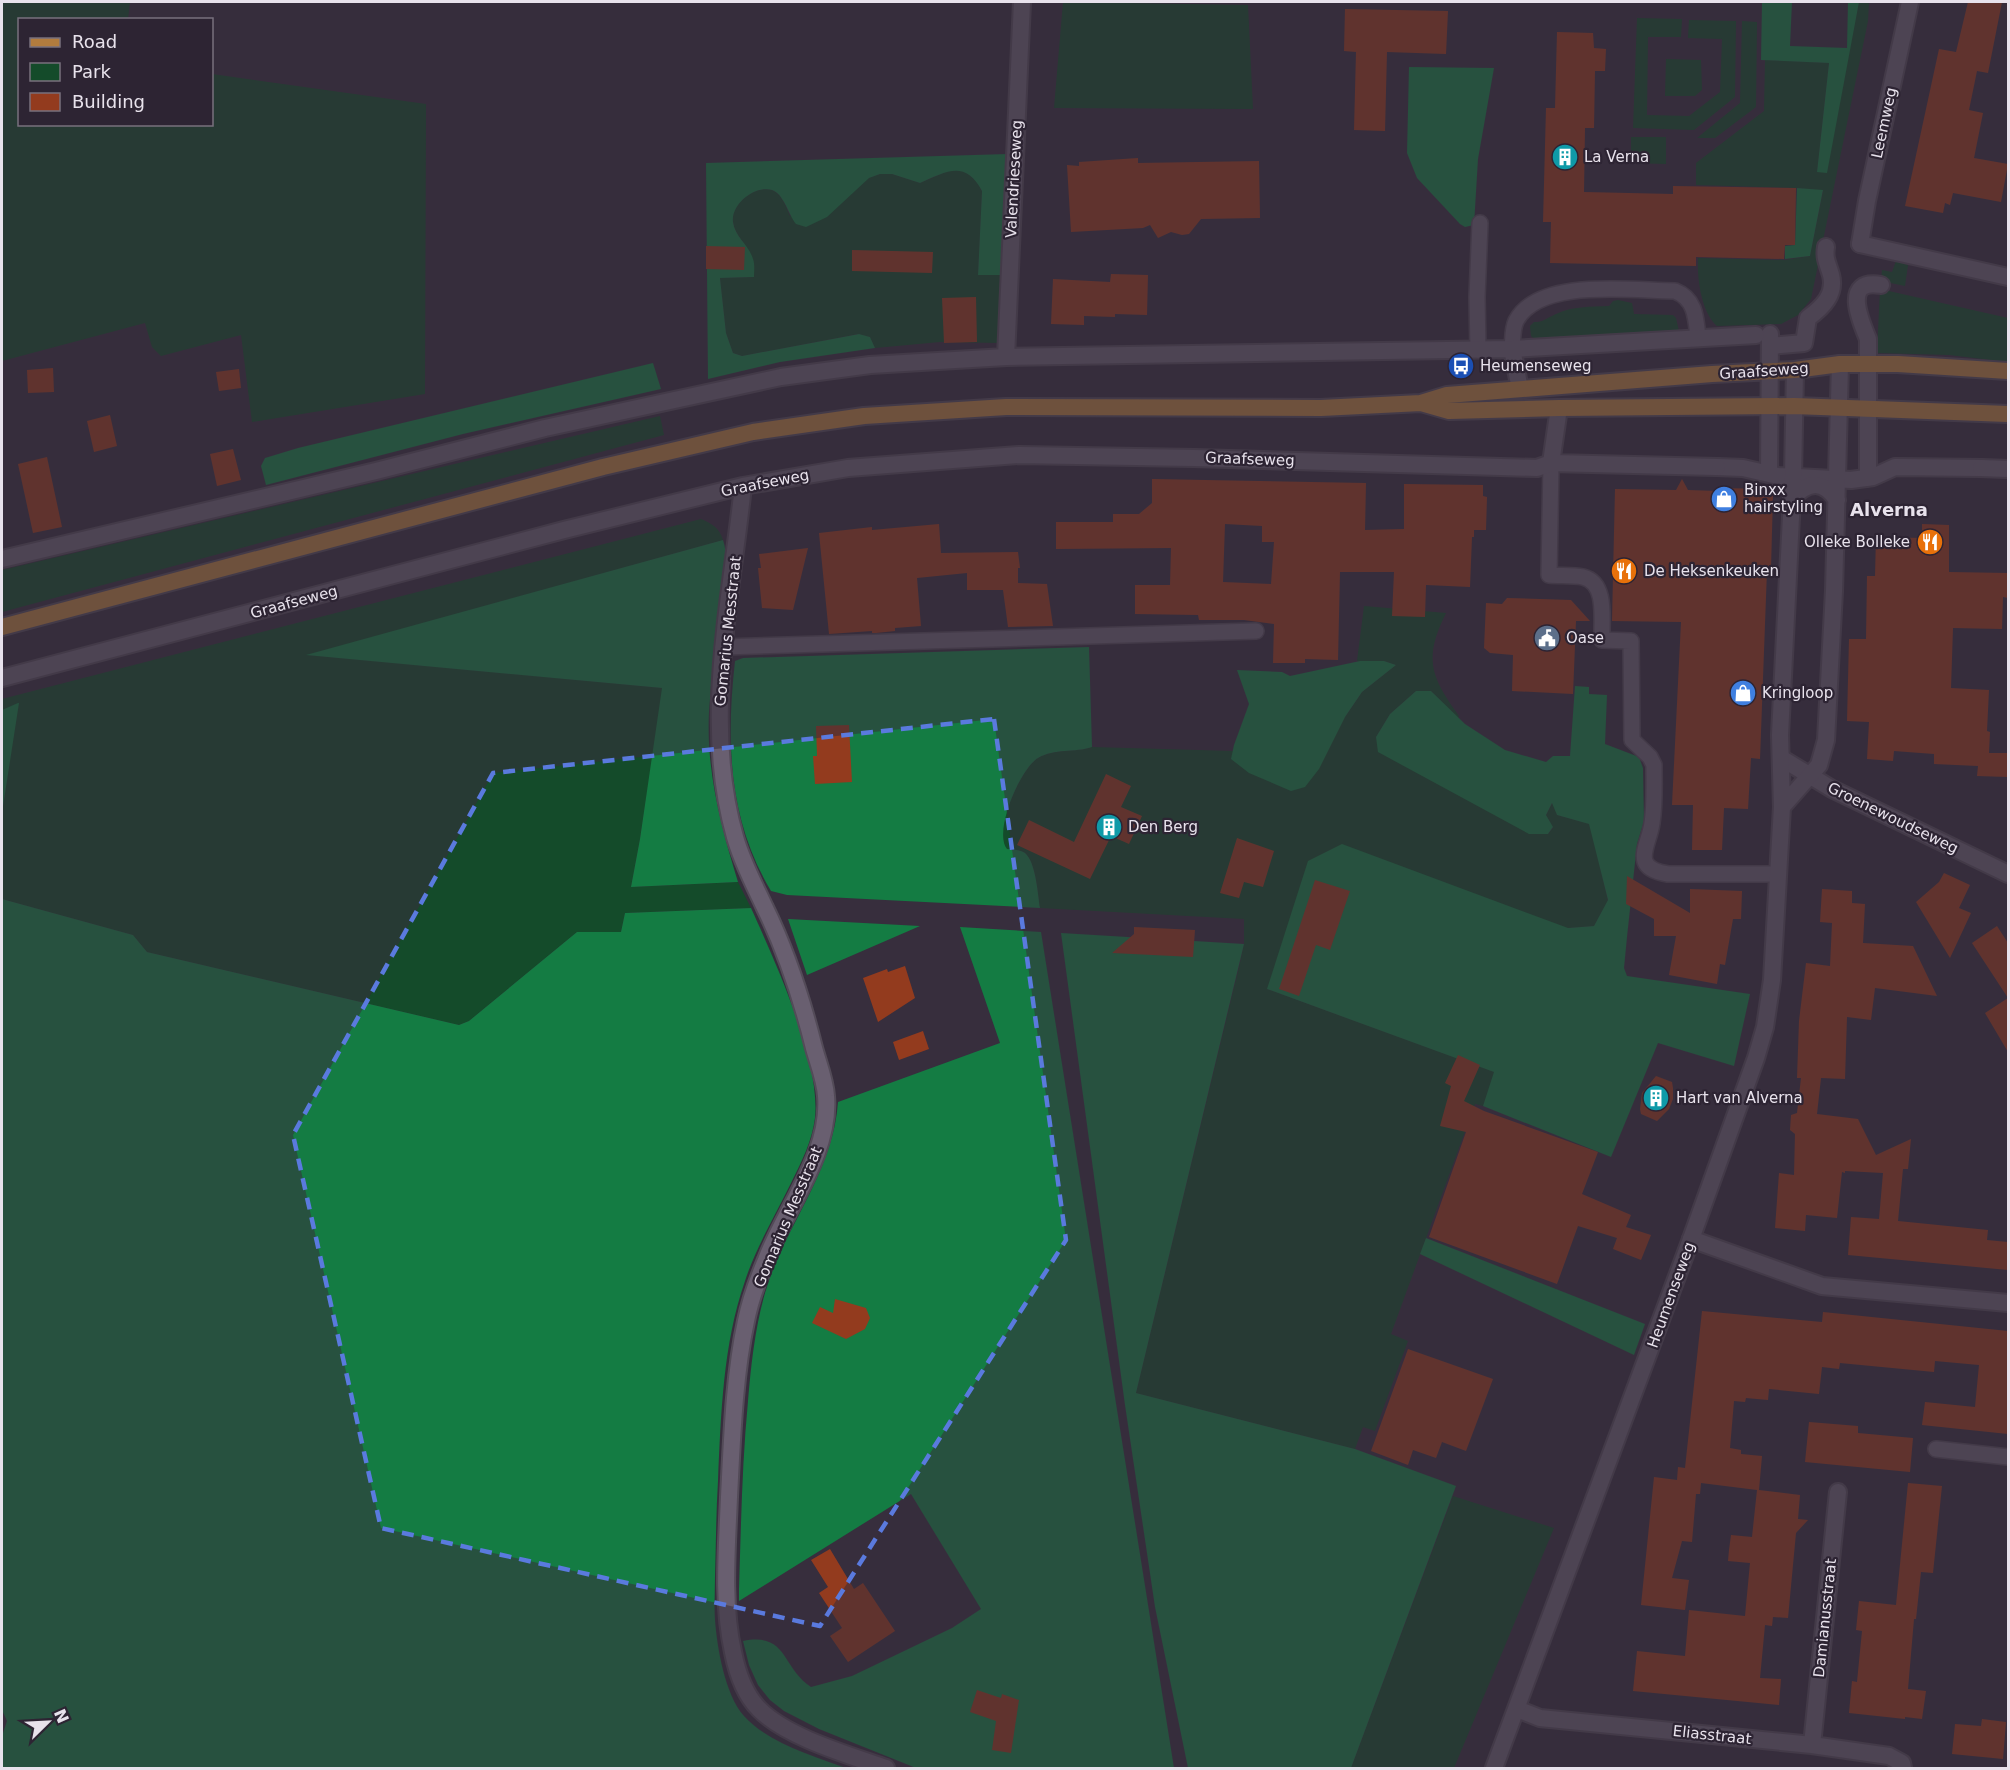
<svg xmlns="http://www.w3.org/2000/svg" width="2010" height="1770" font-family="'DejaVu Sans',sans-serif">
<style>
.green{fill:#144b2a}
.forest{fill:#147c43}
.building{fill:#933b1e;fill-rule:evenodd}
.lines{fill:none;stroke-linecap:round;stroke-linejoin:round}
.service-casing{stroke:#534b58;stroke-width:18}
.pedestrian-casing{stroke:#534b58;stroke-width:20}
.minor-casing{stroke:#534b58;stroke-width:20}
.tertiary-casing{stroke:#534b58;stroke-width:20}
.primary-casing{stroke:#534b58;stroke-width:20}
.service{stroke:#695f70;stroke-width:15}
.pedestrian{stroke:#695f70;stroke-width:16}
.minor{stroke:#695f70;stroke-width:16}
.tertiary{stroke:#695f70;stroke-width:16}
.primary{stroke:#b27c3e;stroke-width:16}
.marked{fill:none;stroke:#5a7ade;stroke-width:4.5;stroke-dasharray:12 8;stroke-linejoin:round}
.labels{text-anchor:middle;stroke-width:4.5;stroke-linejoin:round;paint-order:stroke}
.street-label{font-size:15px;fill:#e8e2ec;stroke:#2d2433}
.poi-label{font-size:15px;fill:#e8e2ec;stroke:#2d2433;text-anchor:start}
.quarter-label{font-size:18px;font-weight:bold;fill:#e8e2ec;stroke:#2d2433}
</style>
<rect width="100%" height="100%" fill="#372e3d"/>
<!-- green -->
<path class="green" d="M2,2H130L128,19L20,20V124H212V74L426,104L425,394L252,422L241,335L161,356L152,347L145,323L2,361Z
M1063,2L1248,5L1253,109L1054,108Z
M1859,2H1869L1868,21L1811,299L1798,315L1781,324L1717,326C1701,312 1697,278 1698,258L1784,260L1810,256L1823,191L1797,188L1696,185V163L1764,111L1765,60L1829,63L1817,172L1841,90Z
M1637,18L1682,19L1681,37H1648L1647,115L1689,116L1720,92L1722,39L1688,38L1689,20L1736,21L1735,97L1694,130L1633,128Z
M1742,21L1757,22L1756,107L1715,138H1697L1740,103Z
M1666,59L1701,60L1702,90L1695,96H1665Z
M1631,137H1666V164L1631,163Z
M958,169C970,174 976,179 982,191L978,275H1004L1001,343L940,342L875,348L870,337L858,334L742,356L733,353L726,333L720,278L754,277C752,269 752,257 748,250C743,240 734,233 733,221C731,204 755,185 772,190C782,194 786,207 790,216L856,189L868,178L880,174H892L920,183L948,171Z
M1896,261L1908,265L1905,286L1881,281L1882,270L1892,272Z
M1880,289L2008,318V362L1949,355L1877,353Z
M1618,300L1632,303L1634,314L1673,315L1676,318L1679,331L1535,340L1531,336L1530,326L1534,322C1543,323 1548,317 1556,314C1572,306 1591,307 1609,306L1613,301Z
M660,416L664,435L2,612V570Z
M701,519C712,524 719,527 723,540L309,655L663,688L640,839L631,887L738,882L751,908L625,913L621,932H577L469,1021L459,1025L147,952L133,935L2,899V813L18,704L2,710V699Z
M1364,606L1446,613C1423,659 1431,677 1459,716L1458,718L1431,691H1416L1390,714L1376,737L1548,834L1553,828L1546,815L1553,802L1557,815L1590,824L1608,901L1594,926L1568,928L1267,989L1495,1072L1483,1106L1475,1104L1391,1334L1408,1341L1375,1431L1363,1427L1355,1449L1136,1393L1240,963L1244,944V919L1040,908C1038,895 1036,862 1025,853C1020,849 1012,850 1006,849C993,832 1020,769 1038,758C1055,748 1075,753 1092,747L1233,751L1232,759L1345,717L1362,692L1396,665L1384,661H1357Z
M1453,1496L1554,1528L1454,1768H1351Z"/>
<!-- forest -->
<path class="forest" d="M1762,2H1792L1790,46L1847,48L1848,2H1859L1827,173L1817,172L1829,63L1761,60Z
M1409,67L1494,68L1478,159L1474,225L1465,227L1460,224L1417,178L1407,153Z
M1008,154L1004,275H978L982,191C965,159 946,172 920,183L892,174H880L869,178L827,217L806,227L796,224C788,214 784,194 772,190C755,185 731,204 733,222C735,237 749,245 753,259C755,264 754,272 754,277L720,278L726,333L733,353L742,356L859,334L870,337L875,348L780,362L708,379L706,163Z
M1797,188L1823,190L1810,256L1785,259V246L1795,245Z
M653,363L661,389L463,434L266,485L261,466L265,458L298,448Z
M723,540C730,560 723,586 721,607C716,642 711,677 709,712C706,771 721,826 738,882L631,887L640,839L662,688L306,655Z
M1089,647L1092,747C1075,753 1055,748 1038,758C1020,769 993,832 1007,849C1012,850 1020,849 1025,853C1036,862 1038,895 1040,908L787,895L771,891C728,819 726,743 735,661L743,658Z
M1360,661H1384L1396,665L1362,692L1345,717L1319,769L1305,787L1291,791L1249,773L1231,759L1234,745L1249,704L1237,670L1282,672L1290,676Z
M1575,686L1589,687V694L1607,695L1605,744L1639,757L1643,768L1644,821L1637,844L1627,937L1624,968L1627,976L1750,994L1734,1066L1658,1043L1611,1157L1483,1106L1494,1072L1267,989L1308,861L1342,844L1568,928L1594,926L1608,900L1589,824L1557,815L1552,803L1546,815L1553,827L1548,834H1529L1378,752L1376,737L1390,714L1416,691H1431L1465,724L1505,750L1546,762L1553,756H1570Z
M18,703H19L2,813V710Z
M2,899L133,935L147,952L459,1025L469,1021L577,932H621L625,913L751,908C775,961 821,1061 815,1118C812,1141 802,1161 792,1181C776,1214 756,1247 745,1281C723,1344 721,1414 718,1481C716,1513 716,1545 715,1577C715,1591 714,1606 715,1620C717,1647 725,1695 744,1716C767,1742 813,1756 846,1768H2V1736L7,1721L2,1710Z
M788,919L920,926L807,975Z
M960,927L1041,932L1174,1768H916L819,1729L784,1711L770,1700L758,1685L749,1665L743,1641C788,1632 781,1667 811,1687L852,1676L952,1628L981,1609L911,1494L739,1601V1589C741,1526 742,1464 748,1401C751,1365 755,1328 765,1293C784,1227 833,1173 838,1102L1000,1043Z
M1061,933L1244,944L1136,1393L1355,1449L1456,1486L1351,1768H1188L1155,1607L1125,1405Z
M1426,1238L1645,1324L1634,1355L1420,1254Z"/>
<!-- building -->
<path class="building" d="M1968,2H2002L1988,73L1977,71L1969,110L1983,113L1974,158L2008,164L2001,202L1953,193L1950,205L1945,203L1943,213L1905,206L1939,49L1956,52Z
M1345,9L1448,11L1446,54L1387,52L1385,131L1354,130L1356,52L1344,51Z
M1557,32L1593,33L1594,48L1606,49L1605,71H1595L1594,128H1585L1584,192L1673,194V186L1796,188L1795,245H1785L1784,259L1696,257V266L1550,263L1551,222H1543L1546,108H1555Z
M1138,158V163L1259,161L1260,218L1201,219L1189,234L1182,235L1171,232L1158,238L1150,225L1143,228L1071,232L1067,165L1079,166V162Z
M706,246L745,247L744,270L706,269Z
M852,250L933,252L932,273L852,271Z
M1111,274L1148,275L1147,315L1115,314V317L1084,316V325L1051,324L1053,279L1110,282Z
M976,297L977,342L944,343L942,298Z
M53,368L54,392L28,393L27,370Z
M239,369L241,388L219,391L216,372Z
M110,415L117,446L94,452L87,421Z
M233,449L241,480L217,486L210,454Z
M47,457L62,527L33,533L18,464Z
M1152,479L1366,483L1365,530L1404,529V484L1483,485V496L1487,497L1486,530H1474V537H1472L1470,587L1426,585L1425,617L1392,616L1394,572H1340L1338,660L1305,659V663H1273L1274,624L1244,620H1199L1198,615L1135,614V585H1170L1171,548L1056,549V522H1113V514H1139L1152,503ZM1225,524L1262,526V542H1274L1271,584L1223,582Z
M1682,479L1688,490L1718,491V488L1767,489L1770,495H1773L1771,568H1767V570L1760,759L1751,758L1748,809L1724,808L1722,850H1692L1693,805H1672L1681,622L1612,621L1615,489L1676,490Z
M939,524L941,553L1018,552L1020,568H1018V583L1047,584L1053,626L1008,627L1003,590H967V573L917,578L921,626L895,628V631L876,633H872V631L829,634L819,533L872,527V530Z
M1922,524L1949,525V572L2008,573V598L2003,597L2002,629L1953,628L1951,688L1989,690L1987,731L1990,732L1989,753H2008V777L1977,776L1978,766L1934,764V754L1894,751L1893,761L1867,759L1869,722L1847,721L1849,639H1866L1867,576H1875L1876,537L1922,538Z
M808,548L793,610L762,608L758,568H761L759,554Z
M1507,598L1571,600L1590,621H1576L1573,694L1512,691L1513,655L1490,653L1484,648L1486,603L1502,604Z
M849,725L852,782L815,784L813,756H817L816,726Z
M1106,774L1131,786L1121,807L1142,816L1129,844L1111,836L1090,879L1017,845L1029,820L1074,842Z
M1237,838L1274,851L1263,887L1244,882L1239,898L1220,893Z
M1944,873L1970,885L1959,908L1971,913L1950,958L1916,902L1939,882Z
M1627,876L1690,913V889L1742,891L1741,919H1733L1725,965L1720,964L1717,984L1669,975L1676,936H1654V919L1626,904Z
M1315,880L1350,891L1330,950L1316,945L1299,996L1279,989Z
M1822,889L1852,891V903L1865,904L1863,943L1913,946L1937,996L1875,988L1871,1020L1847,1017L1845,1079L1821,1078L1817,1114L1858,1119L1876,1155L1911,1139L1908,1169H1903L1898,1221L1988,1230L1987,1240L2008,1242V1270L1848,1255L1851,1217L1879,1219L1883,1173L1845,1171V1173L1842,1172L1837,1218L1806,1215L1805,1231L1775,1228L1779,1173L1794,1175L1795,1134L1790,1130L1791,1115L1797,1113L1801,1078H1797L1799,1021L1806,963L1830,966L1832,923L1820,922Z
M1997,926L2008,943V998L1972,943Z
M1134,927L1195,930L1193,957L1112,953L1134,934Z
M905,966L915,998L878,1022L863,978L887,969L888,972Z
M2008,998V1052L1985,1013Z
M923,1031L929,1049L899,1060L893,1042Z
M1458,1055L1480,1065L1464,1101L1484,1111L1598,1152L1582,1194L1631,1215L1626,1227L1651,1235L1641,1260L1613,1249L1617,1238L1578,1226L1557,1284L1429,1237L1466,1132L1440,1126L1451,1086L1445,1083Z
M1656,1076L1672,1082L1673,1088V1099L1669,1109L1657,1121L1641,1114L1640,1109L1642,1093Z
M835,1299L866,1308L870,1318L865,1329L846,1339L812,1323L820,1307L833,1313Z
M1702,1311L1822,1322L1823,1312L2008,1331V1434L1922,1425L1925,1402L1975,1407L1979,1365L1935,1361L1934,1372L1840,1363L1839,1369L1822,1367L1819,1394L1769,1389L1768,1400L1746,1398L1745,1402L1734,1401L1730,1448L1741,1450V1454L1762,1456L1759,1490L1800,1495L1798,1519L1808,1520L1796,1533L1788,1618L1773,1617L1772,1626L1765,1625L1760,1678L1781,1679L1779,1705L1633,1691L1637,1651L1685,1656L1689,1610L1745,1616L1750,1563L1728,1561L1729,1550L1731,1535L1752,1537L1757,1490L1701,1483L1700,1494H1696L1692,1542L1682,1541L1672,1578L1689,1580L1685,1610L1641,1605L1654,1477L1677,1480L1678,1467L1685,1468Z
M1408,1349L1493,1379L1466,1451L1442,1442L1436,1458L1413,1450L1408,1465L1371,1451Z
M1809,1422L1858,1426V1433L1913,1438L1910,1472L1805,1462Z
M1908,1483L1942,1486L1933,1573L1921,1572L1916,1619H1914L1908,1689L1926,1691L1922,1719L1905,1717V1719L1849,1713L1852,1681L1857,1682L1862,1631L1856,1630L1859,1601L1896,1605Z
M830,1549L854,1589L863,1583L895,1631L848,1662L830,1636L842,1628L819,1593L828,1587L811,1560Z
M977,1690L1001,1698L1002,1694L1019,1700L1011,1753L992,1750L996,1721L970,1712Z
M1982,1719L2006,1722L2003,1759L1952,1754L1955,1724L1981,1726Z"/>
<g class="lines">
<defs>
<path id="service" d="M1512,349C1513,341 1512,329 1516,321C1539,277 1633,291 1675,291C1696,299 1696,319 1698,338
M1478,350L1477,297L1480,223
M1551,463L1549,575C1560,576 1572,575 1583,577C1608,583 1601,621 1602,640L1631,641L1632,740L1650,757L1654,765C1654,784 1655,804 1652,823C1649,846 1629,868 1668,874H1778
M723,647L1256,631
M1936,1449L2008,1457"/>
<path id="pedestrian" d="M1770,346L1804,343L1808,318C1823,307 1836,294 1831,275C1828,264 1824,259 1826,247
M1717,467L1743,468L1778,476L1851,480L1873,477L1895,467L1981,468
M1769,474L1770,334
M1868,478V339C1860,320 1842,278 1881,285"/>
<path id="minor" d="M1860,244L2008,277
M1512,349L1520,389
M1006,357L1022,2
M1551,463L1559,408
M1981,468L2008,469
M743,486C731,601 702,722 735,837C742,862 754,884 765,908C787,953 802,1000 814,1048C818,1063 825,1080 826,1096C831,1153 785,1209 766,1260C758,1279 750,1301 746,1321C734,1376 732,1440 729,1497C727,1548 722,1602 733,1652C737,1672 744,1694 759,1709C786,1737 849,1755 886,1768
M2,559L376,471L545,428L781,377L870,365L1006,357L1512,349L1756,335
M2,678L564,530L743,486L848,468L1019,455L1194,458L1537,468L1551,463L1717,467
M1781,758L1832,789L2008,874
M1691,1239L1822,1286L2008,1303
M1517,1709L1540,1718L1812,1745L1889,1756L1902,1763L1903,1768
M1812,1745L1838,1492"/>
<path id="tertiary" d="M1860,244L1867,201L1910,2
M1792,498C1809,481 1823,480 1837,500
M1782,807L1819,765L1826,740L1834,591L1840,364
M1494,1768L1691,1239L1756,1058L1765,1027L1772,980L1782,807L1780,735L1793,477L1795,370"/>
<path id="primary" d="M1421,403L1449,411L1559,408L1794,406L2008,414
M2,627L603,467L753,432L864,416L1006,407L1321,408L1421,403L1447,395L1712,374L1795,370L1840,364H1898L2008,371"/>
</defs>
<!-- service casing -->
<use href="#service" class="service-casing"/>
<!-- pedestrian casing -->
<use href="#pedestrian" class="pedestrian-casing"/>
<!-- minor casing -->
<use href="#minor" class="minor-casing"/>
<!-- tertiary casing -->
<use href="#tertiary" class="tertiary-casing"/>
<!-- primary casing -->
<use href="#primary" class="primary-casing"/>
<!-- service -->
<use href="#service" class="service"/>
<!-- pedestrian -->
<use href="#pedestrian" class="pedestrian"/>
<!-- minor -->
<use href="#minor" class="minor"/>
<!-- tertiary -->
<use href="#tertiary" class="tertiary"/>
<!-- primary -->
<use href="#primary" class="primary"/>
</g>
<!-- marked area -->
<path d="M0 0H2010V1770H0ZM994,719L1066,1240L820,1626L381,1528L293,1135L493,773Z" fill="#372e3d" fill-opacity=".55" fill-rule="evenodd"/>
<path class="marked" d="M994,719L1066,1240L820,1626L381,1528L293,1135L493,773Z"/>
<!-- icons -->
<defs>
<symbol id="building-disc" viewBox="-11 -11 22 22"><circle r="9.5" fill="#0f9aa8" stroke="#2d2433"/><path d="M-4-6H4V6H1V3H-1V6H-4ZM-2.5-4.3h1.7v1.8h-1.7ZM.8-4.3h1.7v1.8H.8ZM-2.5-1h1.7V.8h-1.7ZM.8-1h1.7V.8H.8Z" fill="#fff"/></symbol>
<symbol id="bus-disc" viewBox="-11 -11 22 22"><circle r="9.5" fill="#1a4fb4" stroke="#2d2433"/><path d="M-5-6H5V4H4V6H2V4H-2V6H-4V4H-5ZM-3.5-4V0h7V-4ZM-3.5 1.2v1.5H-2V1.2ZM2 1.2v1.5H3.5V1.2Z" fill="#fff"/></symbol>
<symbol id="shop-disc" viewBox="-11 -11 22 22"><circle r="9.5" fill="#3f7fe0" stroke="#2d2433"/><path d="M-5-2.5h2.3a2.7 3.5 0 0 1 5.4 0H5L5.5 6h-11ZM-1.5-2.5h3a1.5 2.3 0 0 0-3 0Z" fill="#fff"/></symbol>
<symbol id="restaurant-disc" viewBox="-11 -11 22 22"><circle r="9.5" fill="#e8710a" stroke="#2d2433"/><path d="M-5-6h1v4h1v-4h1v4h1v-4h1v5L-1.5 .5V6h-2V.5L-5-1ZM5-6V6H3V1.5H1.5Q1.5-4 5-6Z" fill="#fff"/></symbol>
<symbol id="civic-disc" viewBox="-11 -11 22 22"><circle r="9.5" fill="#5c6f8a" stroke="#2d2433"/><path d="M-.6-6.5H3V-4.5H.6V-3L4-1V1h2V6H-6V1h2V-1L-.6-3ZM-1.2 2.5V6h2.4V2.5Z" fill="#fff"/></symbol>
</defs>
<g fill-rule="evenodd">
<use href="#building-disc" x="1550" y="142" width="30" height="30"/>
<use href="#bus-disc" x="1446" y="351" width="30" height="30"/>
<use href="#shop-disc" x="1709" y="484" width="30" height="30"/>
<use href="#restaurant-disc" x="1915" y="527" width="30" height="30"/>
<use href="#restaurant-disc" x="1609" y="556" width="30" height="30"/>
<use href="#civic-disc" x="1532" y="623" width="30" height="30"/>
<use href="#shop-disc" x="1728" y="678" width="30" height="30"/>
<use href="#building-disc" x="1094" y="812" width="30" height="30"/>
<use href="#building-disc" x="1641" y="1083" width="30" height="30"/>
</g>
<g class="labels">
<!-- street labels -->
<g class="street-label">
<text transform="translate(1884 123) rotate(-78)" y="5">Leemweg</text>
<text transform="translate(1014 179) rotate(-87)" y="5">Valendrieseweg</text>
<text transform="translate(1764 371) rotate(-4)" y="5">Graafseweg</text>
<text transform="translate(1250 459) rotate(2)" y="5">Graafseweg</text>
<text transform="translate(765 483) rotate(-11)" y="5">Graafseweg</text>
<text transform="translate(294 602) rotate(-15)" y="5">Graafseweg</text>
<text transform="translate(728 631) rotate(-84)" y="5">Gomarius Messtraat</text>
<text transform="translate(1893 818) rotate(26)" y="5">Groenewoudseweg</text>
<text transform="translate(788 1217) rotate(-67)" y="5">Gomarius Messtraat</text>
<text transform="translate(1671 1295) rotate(-70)" y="5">Heumenseweg</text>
<text transform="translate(1825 1618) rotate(-84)" y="5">Damianusstraat</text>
<text transform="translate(1712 1735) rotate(6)" y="5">Eliasstraat</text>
</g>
<!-- poi labels -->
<g class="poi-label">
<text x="1584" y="162">La Verna</text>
<text x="1480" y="371">Heumenseweg</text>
<text x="1744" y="495">Binxx<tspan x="1744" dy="17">hairstyling</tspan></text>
<text x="1910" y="547" text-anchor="end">Olleke Bolleke</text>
<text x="1644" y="576">De Heksenkeuken</text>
<text x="1566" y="643">Oase</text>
<text x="1762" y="698">Kringloop</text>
<text x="1128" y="832">Den Berg</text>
<text x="1676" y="1103">Hart van Alverna</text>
</g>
<!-- quarter labels -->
<g class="quarter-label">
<text x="1889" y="516">Alverna</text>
</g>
</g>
<!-- border -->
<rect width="2010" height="1770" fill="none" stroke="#e8e2ec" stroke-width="6"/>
<!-- legend -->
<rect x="18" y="18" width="195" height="108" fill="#2d2433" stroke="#78707d" stroke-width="1.5"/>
<rect x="30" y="38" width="30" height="9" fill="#b27c3e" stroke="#78707d" stroke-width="1.5"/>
<text x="72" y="48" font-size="18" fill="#e8e2ec">Road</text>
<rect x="30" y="63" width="30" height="18" fill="#144b2a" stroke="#78707d" stroke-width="1.5"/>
<text x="72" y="78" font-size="18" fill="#e8e2ec">Park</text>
<rect x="30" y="93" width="30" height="18" fill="#933b1e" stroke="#78707d" stroke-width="1.5"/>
<text x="72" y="108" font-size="18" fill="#e8e2ec">Building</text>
<!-- north arrow -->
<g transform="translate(48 1722) rotate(66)" stroke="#2d2433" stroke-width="4.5" paint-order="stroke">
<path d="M0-4.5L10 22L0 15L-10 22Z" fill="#e8e2ec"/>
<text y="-9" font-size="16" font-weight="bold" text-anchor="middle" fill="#e8e2ec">N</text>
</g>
</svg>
